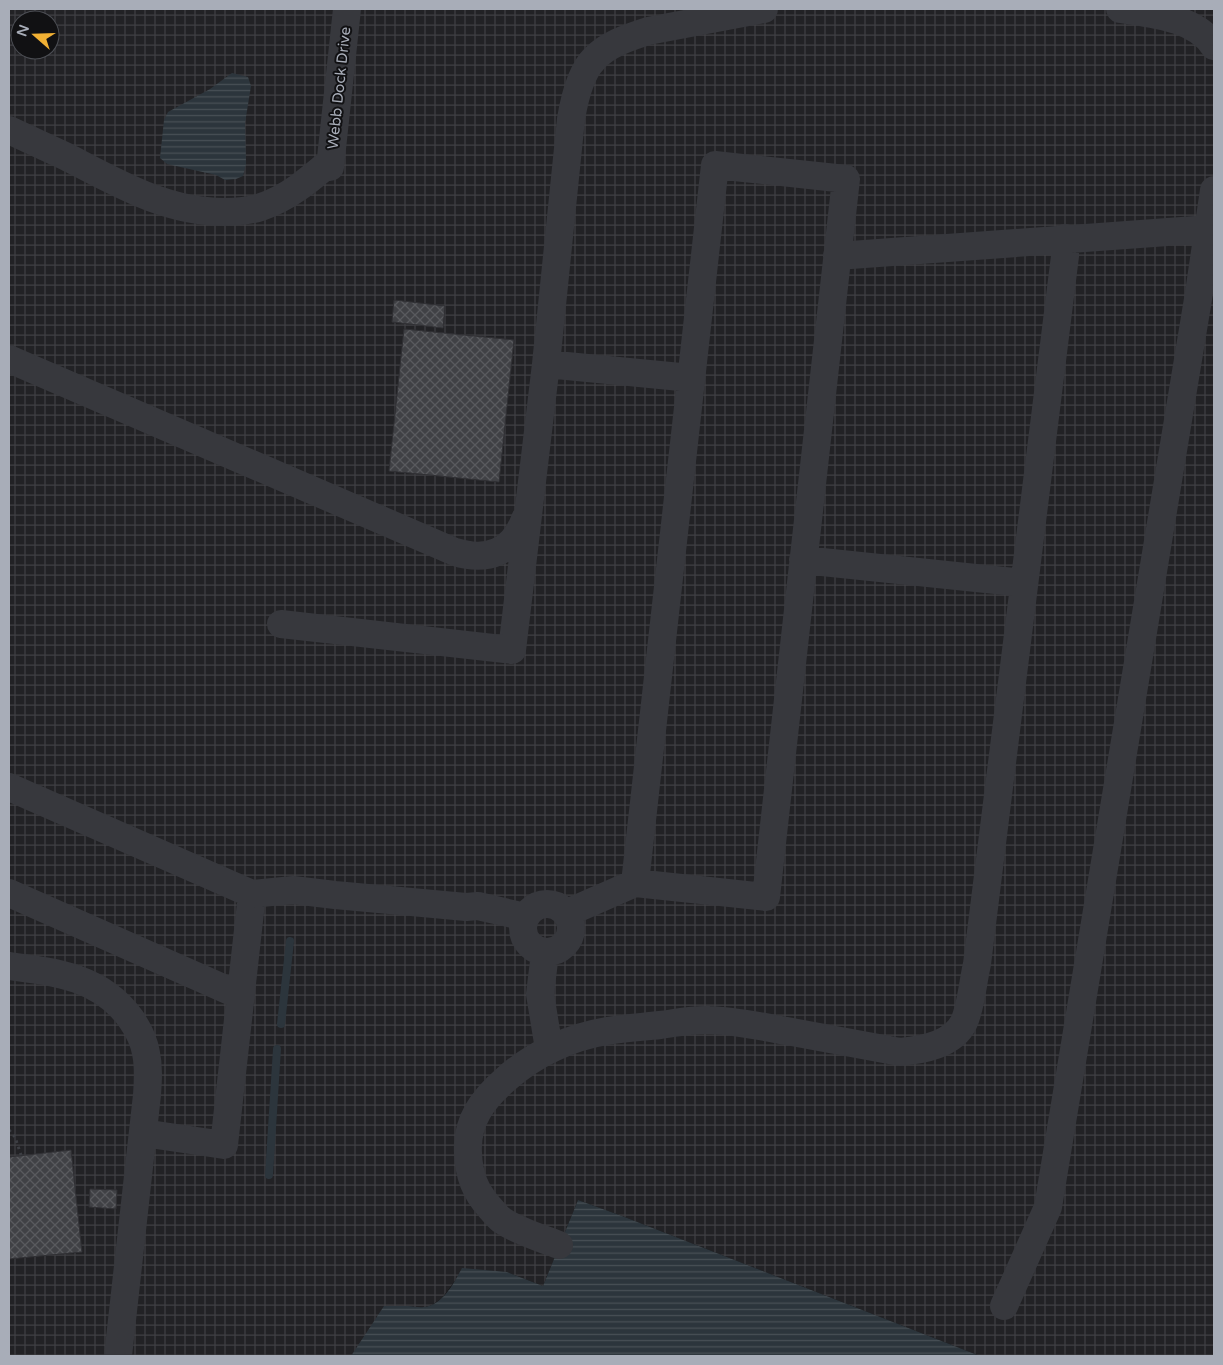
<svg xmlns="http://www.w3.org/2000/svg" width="1223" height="1365" font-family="'Varela Round',sans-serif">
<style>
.industrial{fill:url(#industrial-grid);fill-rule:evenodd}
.water{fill:url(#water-rules)}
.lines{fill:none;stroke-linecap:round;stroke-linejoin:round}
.stream{stroke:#2c353c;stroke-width:8}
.building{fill:url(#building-cross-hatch);stroke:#303034}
.path{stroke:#3d3f44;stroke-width:3;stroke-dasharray:2.5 4;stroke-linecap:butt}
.minor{stroke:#37383d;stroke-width:28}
.labels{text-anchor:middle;stroke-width:4;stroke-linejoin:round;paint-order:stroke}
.street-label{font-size:15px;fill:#a8adb8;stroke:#111113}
</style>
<defs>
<pattern id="industrial-grid" width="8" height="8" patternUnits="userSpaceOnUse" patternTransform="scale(1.25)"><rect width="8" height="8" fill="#222225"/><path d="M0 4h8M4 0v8" fill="none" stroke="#3f3f43"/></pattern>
<pattern id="water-rules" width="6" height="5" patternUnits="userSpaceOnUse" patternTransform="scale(1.25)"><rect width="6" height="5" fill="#2c353c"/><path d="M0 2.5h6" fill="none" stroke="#485056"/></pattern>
<pattern id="building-cross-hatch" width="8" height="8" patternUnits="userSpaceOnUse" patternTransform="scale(1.25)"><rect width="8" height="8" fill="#404145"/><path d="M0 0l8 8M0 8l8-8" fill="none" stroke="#595a5e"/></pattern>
</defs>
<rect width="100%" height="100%" fill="#161618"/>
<!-- industrial -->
<path class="industrial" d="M9,9H1214V1356H980L622,1216L578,1200L543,1286L507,1272L462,1269L457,1278L442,1298L432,1305L424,1308L397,1306L351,1356H9ZM20,20H50V50H20Z"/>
<!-- water -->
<path class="water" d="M232,73L248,77L251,86L245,123L246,164L243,176L236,179L225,180L216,175L167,164L160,158L164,120L168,112L210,89Z
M578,1200L622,1216L980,1356H351L384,1306C392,1306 400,1306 408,1306C413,1306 419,1308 424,1307C443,1305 454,1283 462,1268L507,1272L543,1286Z"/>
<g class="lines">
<!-- stream -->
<path class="stream" d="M281,1024L290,941
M269,1175L277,1049"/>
</g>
<!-- building -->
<path class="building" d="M394,300L445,306L443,328L392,322Z
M404,329L514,340L499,482L389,471Z
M71,1150L82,1252L9,1259V1157Z
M90,1189L117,1190L116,1209L89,1207Z"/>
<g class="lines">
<!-- path -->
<path class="path" d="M9,1130L15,1137L21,1155"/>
<!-- minor -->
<path class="minor" d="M1120,9C1152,14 1195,17 1214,46
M9,130C28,139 48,148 67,157C117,183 166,212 224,212C236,212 249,211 261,207C288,198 309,180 330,162
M330,167L347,9
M837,256L1209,229
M9,359L455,552C488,562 513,552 525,519
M546,364L691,378
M803,560L1024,583
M281,624L512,650L546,364L571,119C574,101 580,73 594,59C607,44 630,37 648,31L764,9
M9,787L252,894
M9,893L241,996
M523 928a24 24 0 1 1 48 0a24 24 0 1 1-48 0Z
M567,913L635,883L766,897L846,179L715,165L635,883
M545,953L540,994L549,1049
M9,966C56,972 101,977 131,1019C138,1029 144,1041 146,1053C149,1067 148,1081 147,1095L118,1356
M143,1133L224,1145L252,894L293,890L335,895L466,907L478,906L525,917
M559,1245C541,1238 520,1232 503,1221C498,1218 494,1212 490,1208C475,1191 469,1176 468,1153C466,1121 483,1099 506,1079C534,1054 570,1037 607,1031C625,1028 643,1027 660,1025C676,1023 693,1019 709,1020C737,1021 764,1027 792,1032C828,1039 864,1045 900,1052C922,1050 953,1045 964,1022C971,1007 973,981 977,964L1065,256V238
M1004,1306L1048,1207L1199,293L1214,190"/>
</g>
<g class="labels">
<!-- street labels -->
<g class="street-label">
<text transform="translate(339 88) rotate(-84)" y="5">Webb Dock Drive</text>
</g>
</g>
<!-- border -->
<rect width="1223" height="1365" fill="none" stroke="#a8adb8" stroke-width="20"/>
<!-- north arrow -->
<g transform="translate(35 35) rotate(290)"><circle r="24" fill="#111113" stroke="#4d4f55"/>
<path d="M0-4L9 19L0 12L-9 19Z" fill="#f2b134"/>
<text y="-8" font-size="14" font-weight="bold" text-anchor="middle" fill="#a8adb8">N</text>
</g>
</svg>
